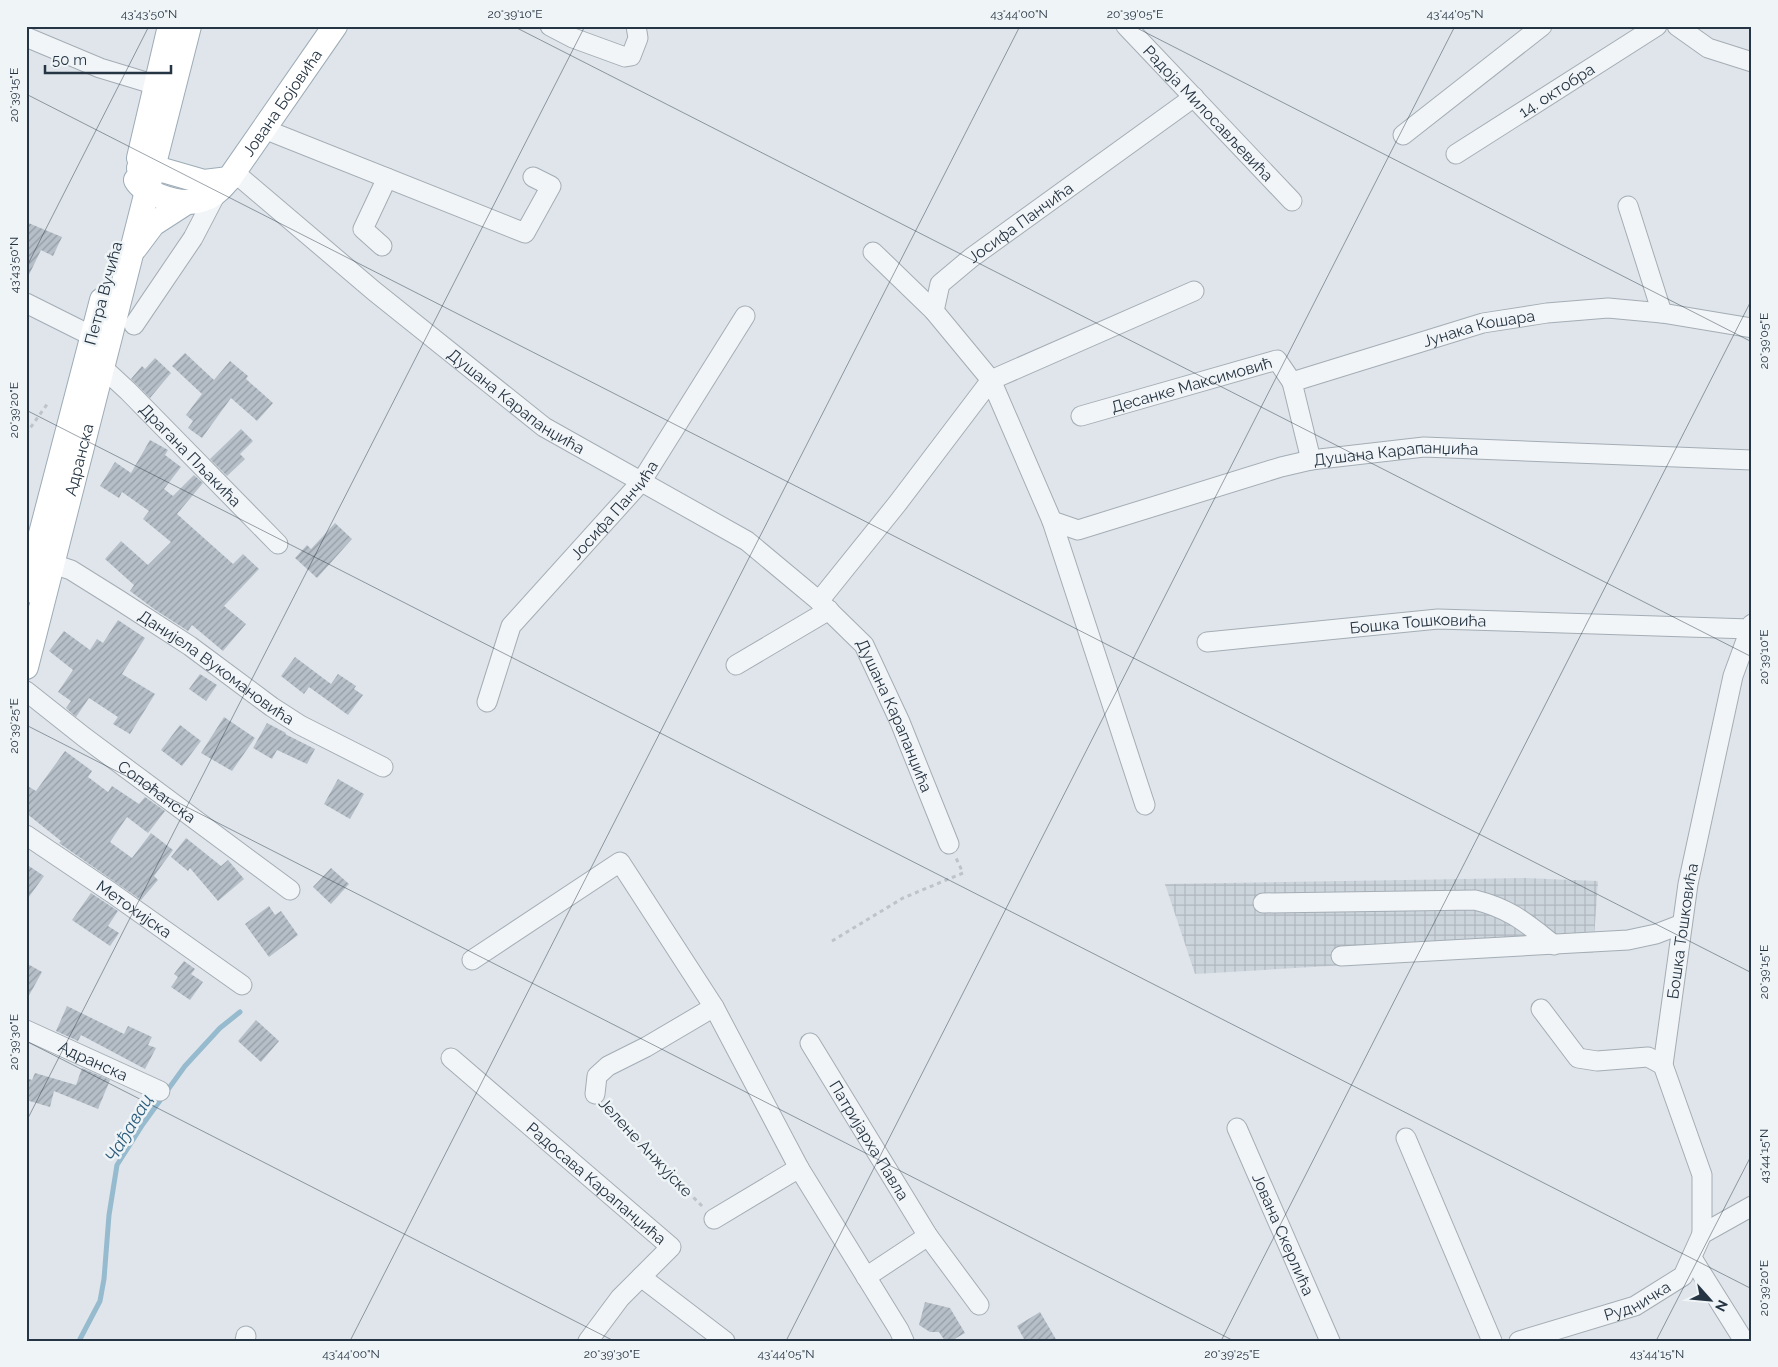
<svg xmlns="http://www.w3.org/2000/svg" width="1778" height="1367" font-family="Raleway,sans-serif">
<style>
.industrial{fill:url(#industrial-grid)}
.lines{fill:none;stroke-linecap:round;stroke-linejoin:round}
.stream{stroke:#96bace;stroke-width:5}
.building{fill:url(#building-hatch)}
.minor-casing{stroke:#a4adb5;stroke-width:21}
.major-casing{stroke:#9dacb7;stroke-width:26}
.path{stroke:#bdc3c9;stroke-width:3;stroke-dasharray:4 4;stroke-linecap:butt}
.minor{stroke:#f2f5f8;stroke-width:19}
.major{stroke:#fff;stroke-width:24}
.ticks{fill:none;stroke:#263543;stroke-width:1;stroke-opacity:0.45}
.labels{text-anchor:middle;stroke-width:5;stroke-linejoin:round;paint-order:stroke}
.street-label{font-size:16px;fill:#263543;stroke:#eff4f7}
.water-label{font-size:18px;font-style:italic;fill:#2c5c7b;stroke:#eff4f7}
.neatline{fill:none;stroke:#263543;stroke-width:2}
.ticks-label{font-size:12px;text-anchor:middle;fill:#263543}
</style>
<defs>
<pattern id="industrial-grid" width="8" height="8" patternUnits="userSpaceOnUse" patternTransform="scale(1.25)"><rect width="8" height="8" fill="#cdd5dc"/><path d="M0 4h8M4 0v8" fill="none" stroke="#b0b7be"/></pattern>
<pattern id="building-hatch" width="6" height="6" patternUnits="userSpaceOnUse" patternTransform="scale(1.25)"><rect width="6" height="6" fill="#b6bfc8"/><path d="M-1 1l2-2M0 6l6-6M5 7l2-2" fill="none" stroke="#949ca4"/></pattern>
</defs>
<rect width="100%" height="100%" fill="#dfe5ea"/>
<!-- industrial -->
<path class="industrial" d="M1523,878L1598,881L1593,953H1545L1195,974L1165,884Z"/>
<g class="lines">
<!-- stream -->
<path class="stream" d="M79,1341L100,1301L104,1279L109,1215L117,1165L143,1124L185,1066L220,1028L240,1012"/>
</g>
<!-- building -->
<path class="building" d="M26,222L62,237L53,256L41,250L26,281Z
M185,353L214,380L230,361L248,376L246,379L273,403L257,421L231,398L202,438L188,428L193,421L186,415L202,394L172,366Z
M155,358L171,373L150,398L131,379L142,366L145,369Z
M241,429L253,441L240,454L245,459L227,476L210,459Z
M150,440L168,450L165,455L181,467L164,489L173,496L194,475L203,483L177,514L233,564L243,554L259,569L224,606L246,624L223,651L192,625L188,631L154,609L130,591L134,585L105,559L121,541L148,565L171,542L143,519L149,511L122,492L119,498L100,486L115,462L131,473Z
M335,523L352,539L317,578L295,558L307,545L311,549Z
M118,620L145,638L122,674L155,694L130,734L113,724L118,717L89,698L76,717L66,708L71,701L58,692L73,670L49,651L64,631L90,650L97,639L103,643Z
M295,657L331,684L338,674L356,686L354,689L363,695L348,715L309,687L304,694L281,676Z
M200,674L217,685L206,701L189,689Z
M224,717L255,738L232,771L201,753Z
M267,723L286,733L285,734L315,749L307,764L277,750L272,759L253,748Z
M180,725L201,741L182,766L161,750Z
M65,751L92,771L88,777L108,792L112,786L139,804L145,797L165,811L148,833L127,817L110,842L132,858L151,833L173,850L154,876L158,880L141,900L59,843L61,841L26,813V785L36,791Z
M338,779L364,794L350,819L324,804Z
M186,838L221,866L228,860L244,879L218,901L190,868L188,871L171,857Z
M26,864L44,876L26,901Z
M331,868L349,884L331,904L313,887Z
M91,893L118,911L108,926L119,933L110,946L72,920Z
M269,906L275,915L281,911L298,935L269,957L245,924Z
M184,961L195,969L191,974L203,982L190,1000L171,987L178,977L174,974Z
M26,963L42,972L26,1001Z
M67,1006L124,1034L128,1026L152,1037L148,1045L156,1048L145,1069L81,1035L78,1041L56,1031Z
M256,1020L279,1041L261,1062L238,1041Z
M82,1068L110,1080L98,1109L54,1091L50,1107L26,1100V1078L32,1080L35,1073L76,1085Z
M925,1302L950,1308L965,1333L951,1341H945L939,1332H930L919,1325Z
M1040,1312L1057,1341H1025L1017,1326Z"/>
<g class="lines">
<defs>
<g id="minor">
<path d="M550,26L573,38L625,57L631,56L638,38L636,26"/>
<path id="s1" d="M1126,26L1292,201"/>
<path d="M1677,26L1708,48L1752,62"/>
<path d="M26,37L100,68L156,85"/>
<path d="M264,129L525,233L551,186L533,177"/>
<path d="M1403,135L1542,26"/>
<path id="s2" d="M1456,154L1657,26"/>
<path id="s3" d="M234,172L374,291L544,427L747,541L819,601L897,504L991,380L1052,521L1078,530L1281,467L1311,460L1424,447L1752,460"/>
<path d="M1628,206L1662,313"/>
<path d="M382,246L363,229L387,178"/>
<path d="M873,252L934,311L991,380L1194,291"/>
<path d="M26,303L92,336"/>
<path id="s4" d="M934,311L940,284L971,258L1194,97"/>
<path d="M134,325L193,238L217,192"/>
<path id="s5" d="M102,367L128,391L278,544"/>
<path id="s6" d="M1081,416L1277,360L1292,382"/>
<path id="s7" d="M1311,460L1292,382L1483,323L1547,313L1608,308L1662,313L1752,328"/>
<path d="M1052,521L1145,805"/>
<path id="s8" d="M53,564L71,570L119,600L190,646L272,707L300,725L383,767"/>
<path id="s9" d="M819,601L864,645L900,722L949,844"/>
<path id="s10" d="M1207,642L1438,619L1750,629"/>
<path d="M736,665L829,610"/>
<path id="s11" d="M26,691L84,737L290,890"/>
<path id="s12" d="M487,702L511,626L641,482L745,316"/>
<path id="s13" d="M26,835L112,893L242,985"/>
<path d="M1263,903L1475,900C1511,909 1526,923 1554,945"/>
<path d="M1341,956L1628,940L1656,934L1682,924"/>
<path d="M472,960L620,862L714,1007"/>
<path d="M1541,1009L1578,1058L1597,1061L1648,1057L1663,1065"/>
<path id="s14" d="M26,1030L160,1091"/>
<path id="s15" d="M810,1043L928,1236L979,1305"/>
<path id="s16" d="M451,1058L671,1247L620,1298L588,1341"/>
<path d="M595,1094L597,1076L608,1066L646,1047L714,1007L799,1168"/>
<path id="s17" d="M1237,1128L1330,1341"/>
<path d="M1406,1138L1492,1341"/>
<path d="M714,1219L799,1168L899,1330L904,1341"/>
<path id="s18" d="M1702,1234V1175L1663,1065L1688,884L1733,676L1752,624"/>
<path d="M1692,1258L1744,1341"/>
<path d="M641,1277L725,1341"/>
<path d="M866,1277L928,1236"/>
<path d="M245,1341L246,1336"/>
<path id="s19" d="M1519,1341L1635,1306L1683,1276L1702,1234L1752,1206"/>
</g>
<g id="major">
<path d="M139,158L170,26"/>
<path d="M139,168L144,165L152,167L204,182L229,179"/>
<path id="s20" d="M136,180C143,193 175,203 189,202C196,202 202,200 209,197C217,193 223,186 229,179L335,26"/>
<path d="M135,248L153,224L187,202"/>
<path d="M26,591L102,300"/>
<path id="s21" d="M26,667L189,26"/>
</g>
</defs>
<!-- minor casing -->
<use href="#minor" class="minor-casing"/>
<!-- major casing -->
<use href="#major" class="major-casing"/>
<!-- path -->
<path class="path" d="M26,434L48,403
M832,941L903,898L963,873L956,858
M603,1107L703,1207"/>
<!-- minor -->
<use href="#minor" class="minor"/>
<!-- major -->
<use href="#major" class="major"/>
</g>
<!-- ticks -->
<path class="ticks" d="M513,26L1752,657M1133,26L1752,342M26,94L1752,973M26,268L149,26M26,410L1752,1289M26,725L1234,1341M26,1041L614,1341M26,1122L585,26M350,1341L1020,26M786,1341L1455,26M1221,1341L1752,299M1656,1341L1752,1154"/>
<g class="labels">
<!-- street labels -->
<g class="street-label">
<text dy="6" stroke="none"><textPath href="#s2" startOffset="119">14. октобра</textPath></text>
<text dy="6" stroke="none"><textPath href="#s20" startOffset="200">Јована Бојовића</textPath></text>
<text dy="6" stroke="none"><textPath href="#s1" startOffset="120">Радоја Милосављевића</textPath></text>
<text dy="6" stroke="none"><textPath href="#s4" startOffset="129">Јосифа Панчића</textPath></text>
<text transform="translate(103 293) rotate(-75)" y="6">Петра Вучића</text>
<text dy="6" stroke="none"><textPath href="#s7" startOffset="275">Јунака Кошара</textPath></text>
<text dy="6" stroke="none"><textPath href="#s6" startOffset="115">Десанке Максимовић</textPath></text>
<text dy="6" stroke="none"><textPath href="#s3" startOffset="364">Душана Карапанџића</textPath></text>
<text dy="6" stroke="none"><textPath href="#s5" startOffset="125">Драгана Пљакића</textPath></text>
<text dy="6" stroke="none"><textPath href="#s3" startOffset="1518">Душана Карапанџића</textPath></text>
<text dy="6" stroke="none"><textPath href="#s21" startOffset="214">Адранска</textPath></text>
<text dy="6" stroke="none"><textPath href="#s12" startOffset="235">Јосифа Панчића</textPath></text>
<text dy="6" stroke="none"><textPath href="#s10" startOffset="212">Бошка Тошковића</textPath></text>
<text dy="6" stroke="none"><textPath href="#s8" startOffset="194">Данијела Вукомановића</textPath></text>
<text dy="6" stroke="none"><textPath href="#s9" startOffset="140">Душана Карапанџића</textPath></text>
<text dy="6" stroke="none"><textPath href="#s11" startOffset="165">Сопоћанска</textPath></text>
<text dy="6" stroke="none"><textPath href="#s13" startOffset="131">Метохијска</textPath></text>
<text dy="6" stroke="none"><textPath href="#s18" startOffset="311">Бошка Тошковића</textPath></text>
<text dy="6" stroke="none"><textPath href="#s14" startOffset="74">Адранска</textPath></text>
<text dy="6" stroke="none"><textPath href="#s15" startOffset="114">Патријарха Павла</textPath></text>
<text transform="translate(646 1147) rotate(47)" y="6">Јелене Анжујске</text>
<text dy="6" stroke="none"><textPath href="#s16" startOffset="192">Радосава Карапанџића</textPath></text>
<text dy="6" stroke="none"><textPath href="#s17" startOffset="116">Јована Скерлића</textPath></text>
<text dy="6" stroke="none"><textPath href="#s19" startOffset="125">Рудничка</textPath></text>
</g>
<!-- water labels -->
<g class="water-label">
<text transform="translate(129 1128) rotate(-59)" y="6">Чађавац</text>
</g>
</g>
<!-- border -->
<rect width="1778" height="1367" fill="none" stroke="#eff4f7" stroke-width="55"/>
<!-- north arrow -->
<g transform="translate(1710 1300) rotate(117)" stroke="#eff4f7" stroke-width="4" paint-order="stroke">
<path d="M0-4L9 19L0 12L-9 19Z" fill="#263543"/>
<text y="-8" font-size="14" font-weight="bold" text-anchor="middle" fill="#263543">N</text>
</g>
<!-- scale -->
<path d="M45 65v8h126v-8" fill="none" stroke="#263543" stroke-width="2.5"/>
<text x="52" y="65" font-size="15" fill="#263543" stroke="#eff4f7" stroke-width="4" paint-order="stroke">50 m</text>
<rect x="28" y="28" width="1722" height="1312" class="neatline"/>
<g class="ticks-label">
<text x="149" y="18">43°43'50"N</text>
<text x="515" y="18">20°39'10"E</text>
<text x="1019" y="18">43°44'00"N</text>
<text x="1135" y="18">20°39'05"E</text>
<text x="1455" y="18">43°44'05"N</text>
<text transform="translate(14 95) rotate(-90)" y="4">20°39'15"E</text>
<text transform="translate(14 265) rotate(-90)" y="4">43°43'50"N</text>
<text transform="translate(1764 341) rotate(-90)" y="4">20°39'05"E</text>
<text transform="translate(14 410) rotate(-90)" y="4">20°39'20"E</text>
<text transform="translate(1764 657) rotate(-90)" y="4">20°39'10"E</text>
<text transform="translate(14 726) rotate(-90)" y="4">20°39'25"E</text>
<text transform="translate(1764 972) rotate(-90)" y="4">20°39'15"E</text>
<text transform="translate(14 1042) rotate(-90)" y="4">20°39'30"E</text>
<text transform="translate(1764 1156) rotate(-90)" y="4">43°44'15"N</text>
<text transform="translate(1764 1288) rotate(-90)" y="4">20°39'20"E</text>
<text x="351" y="1358">43°44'00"N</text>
<text x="612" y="1358">20°39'30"E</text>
<text x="786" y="1358">43°44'05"N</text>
<text x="1232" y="1358">20°39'25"E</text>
<text x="1657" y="1358">43°44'15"N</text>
</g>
</svg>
